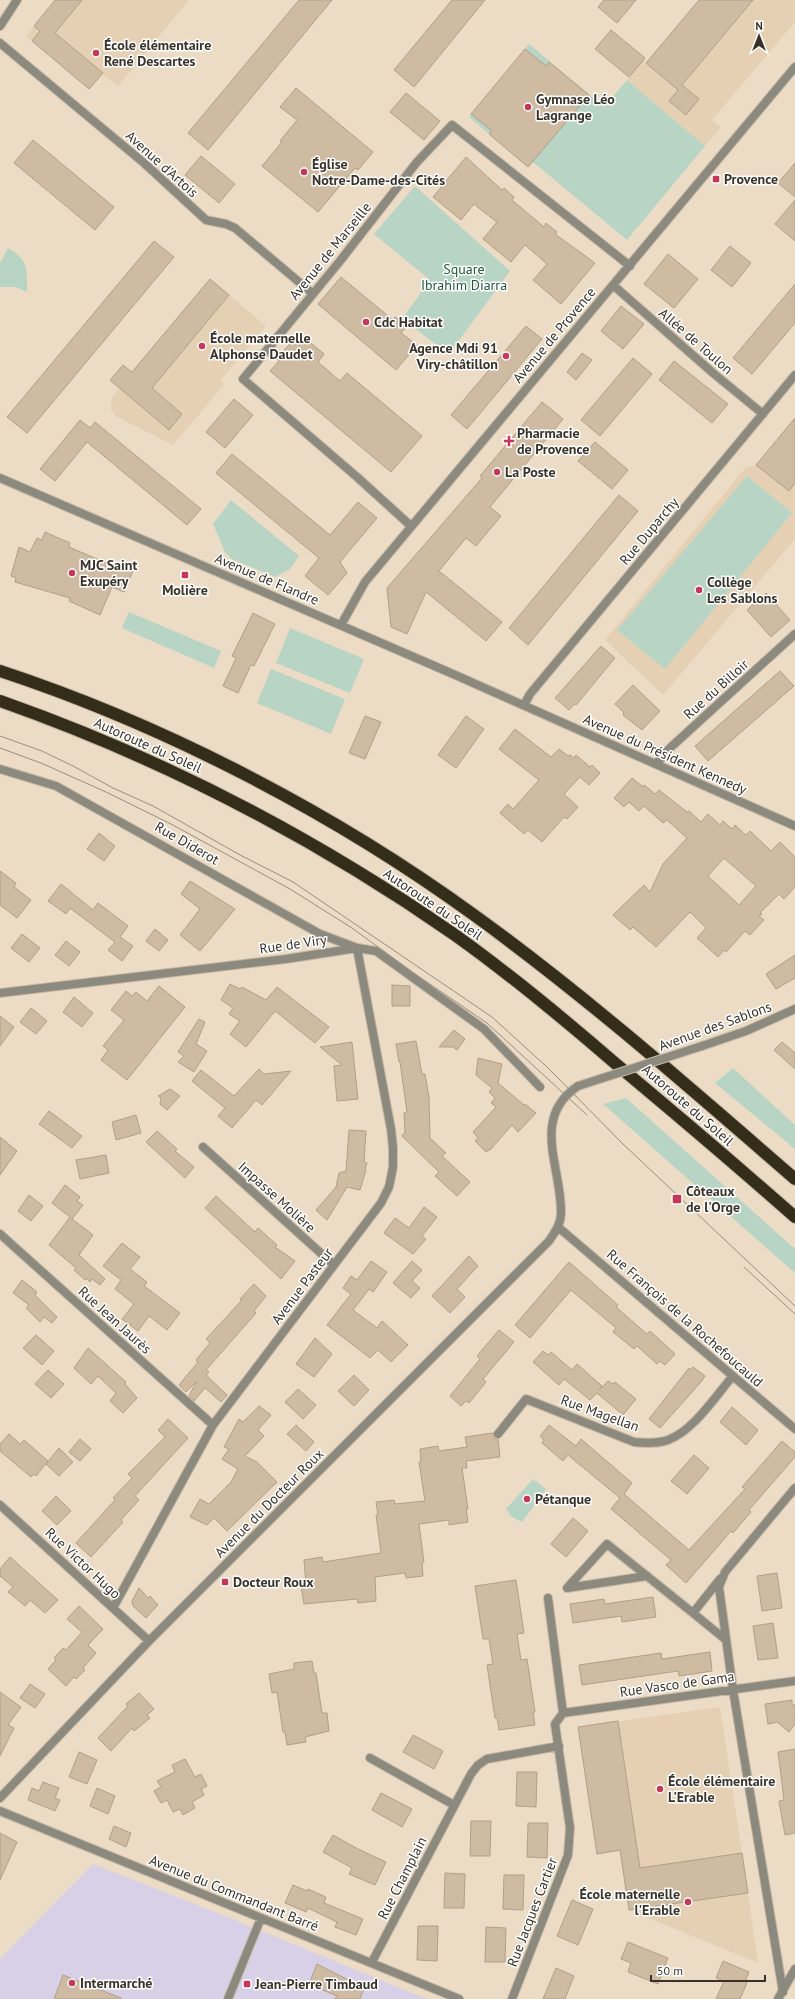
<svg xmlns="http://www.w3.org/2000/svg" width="795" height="1999" font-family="'PT Sans',sans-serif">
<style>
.commercial{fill:#d7d0e6}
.built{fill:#e5d0b4}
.green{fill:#b8d4c5}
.building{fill:#cebba2;stroke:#afa08a;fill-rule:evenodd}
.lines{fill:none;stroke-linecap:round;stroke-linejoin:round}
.minor-casing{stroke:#c8baa6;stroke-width:10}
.motorway-casing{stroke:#c8baa6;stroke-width:14}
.minor{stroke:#8c897f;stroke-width:8}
.motorway{stroke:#342d19;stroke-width:12}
.tram{stroke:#998d7d;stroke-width:1}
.minor-bridge-casing{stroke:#c8baa6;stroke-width:10;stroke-linecap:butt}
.minor-bridge{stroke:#8c897f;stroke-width:8}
.poi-dot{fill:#c73758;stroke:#fff;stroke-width:1.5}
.labels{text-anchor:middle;stroke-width:3;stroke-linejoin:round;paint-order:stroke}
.poi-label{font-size:14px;font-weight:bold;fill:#383229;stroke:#fff;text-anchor:start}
.street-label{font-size:14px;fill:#383229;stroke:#fff}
.park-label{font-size:14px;fill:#1f563e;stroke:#fff}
</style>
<rect width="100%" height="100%" fill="#ecdcc5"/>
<!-- commercial -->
<path class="commercial" d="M93,1864L225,1916L427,1999H0V1959Z"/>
<!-- built -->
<path class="built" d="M55,0H189L118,86L102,74L89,89L26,36Z
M720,0H795V22L712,120L721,127L705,146L627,80L643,60L659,73Z
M210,279L266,326L220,381L224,385L173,445L115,416L111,409V404L112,398L119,389L110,380L123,365L132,372Z
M795,418V539L663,695L605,640L745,468L757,465Z
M720,1707L748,1893L758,1963L629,1910L621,1851L597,1854L578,1727Z"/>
<!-- green -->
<path class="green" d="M529,44L604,107L627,80L705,146L627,240L533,162L528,167L469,117Z
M415,186L510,271L449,354L402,319L430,280L374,234Z
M8,248C29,260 27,270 27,292L16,287H0V263Z
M747,476L792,513L665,669L617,630Z
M231,500L299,556L290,569L275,577L232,559L225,552L213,524Z
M129,612L221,651L214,668L122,628Z
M290,628L364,659L350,693L276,663Z
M271,669L345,699L331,734L257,703Z
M733,1068L795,1125V1149L715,1083Z
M626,1098L795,1249V1273L603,1104Z
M533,1479L546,1489L522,1522L512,1517L506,1509Z"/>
<!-- building -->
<path class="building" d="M55,0H82L55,33L103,73L89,89L32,41L40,31L34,26Z
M299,0H332L208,150L188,133Z
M452,0H485L414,87L394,70Z
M604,0H636L617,23L598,7Z
M699,0H753L682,85L699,99L686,115L669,101L678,90L646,63Z
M611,30L645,58L629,77L595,49Z
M525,49L546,66L549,62L589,95L528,167L489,134L492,131L471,114Z
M296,88L373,152L358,170L355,168L318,212L262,166L282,142L280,141L297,120L280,107Z
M406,93L440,121L424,140L390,112Z
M33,140L114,207L95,230L14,163Z
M201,156L235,184L219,203L185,175Z
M466,157L502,190L504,188L514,197L512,200L544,227L546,223L557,232L555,234L595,263L561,304L533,280L547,264L525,245L511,262L483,239L497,222L485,213L474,204L461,220L433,197Z
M795,163V197L778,183Z
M795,200V241L775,224Z
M154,241L174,257L27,433L7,417Z
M730,246L751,263L732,287L711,270Z
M668,254L698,279L674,308L644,284Z
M341,277L393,320L395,317L407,326L401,333L417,345L396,370L318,304Z
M210,279L229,295L152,388L182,414L169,430L110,380L123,365L132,372Z
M795,284V323L752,374L733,358Z
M621,306L644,324L623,349L601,331Z
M526,326L542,339L467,429L451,415Z
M299,333L324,354L318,362L340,381L347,373L422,436L391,472L270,371L279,361L277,359Z
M582,353L592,360L576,380L567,372Z
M633,358L652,374L600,436L581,420Z
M674,361L728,404L712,423L659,380Z
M234,399L253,415L225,448L206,432Z
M542,402L563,419L490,507L501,516L476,546L466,538L439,571L502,622L486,641L426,592L407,634L391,627L387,588L482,478L480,476Z
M795,418V483L789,491L756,465Z
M80,420L90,428L95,422L201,509L187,525L87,442L55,481L40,469Z
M595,442L628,470L612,489L578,461Z
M232,454L330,535L358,502L377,518L340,562L347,573L328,595L305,576L319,558L216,473Z
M619,495L638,511L528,645L509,628Z
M45,532L70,543L69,547L111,565L112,562L133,571L124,592L112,587L100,615L69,601L70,598L15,582L16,578L11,576L19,547L30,552L37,538L42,540Z
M766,593L790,620L771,637L747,610Z
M253,613L275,624L254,666L251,665L238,693L223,686L236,658L232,656Z
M601,646L615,658L576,705L574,704L569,710L555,698Z
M780,671L794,686L708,761L695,746Z
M633,685L660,711L642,730L623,715L624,713L615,704Z
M365,716L381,722L365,759L349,753Z
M466,716L484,729L456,768L438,755Z
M515,729L551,757L559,749L568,756L570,755L574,758L576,755L590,767L592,765L600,773L589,785L580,777L564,794L578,807L567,819L564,817L542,842L528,830L524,834L500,813L508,804L513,809L539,780L499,749Z
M632,778L643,787L644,785L655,794L659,790L687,812L689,811L701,822L708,814L720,825L723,821L732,829L735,825L746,835L750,831L771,851L780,842L795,857V887L784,899L779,894L760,913L762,914L759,916L764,920L750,935L745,931L726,952L724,950L718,957L697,938L706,928L690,912L656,947L633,927L630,930L613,915L644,885L650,892L663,864L687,838L667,820L663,823L644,806L639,811L629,802L624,807L614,798ZM724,858L756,886L739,905L708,876Z
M99,833L115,846L104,861L87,849Z
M0,871L16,883L14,887L31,900L17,918L0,905Z
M190,881L235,909L200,951L180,935L200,909L181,894Z
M61,884L93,910L98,903L128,926L120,937L133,946L122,961L108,950L115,942L70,908L66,914L48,901Z
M155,929L168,940L159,951L146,941Z
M22,934L40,948L29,962L11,948Z
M66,941L80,952L69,966L55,955Z
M795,955V978L776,989L766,974Z
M230,984L240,989L242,987L266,1000L277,987L329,1027L315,1043L275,1011L246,1047L230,1034L240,1021L229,1014L233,1008L221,1000Z
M392,985L410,986V1006H392Z
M159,986L185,1007L127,1080L101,1060L108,1050L103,1046L124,1020L111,1010L126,991L132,996L136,992L147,1001Z
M74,997L93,1013L82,1027L63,1012Z
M31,1008L47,1021L36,1034L20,1022Z
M0,1016L14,1027L0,1046Z
M199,1019L205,1022L196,1044L207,1051L194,1072L178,1062L184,1056L178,1052Z
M454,1030L465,1039L457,1050L453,1047H439Z
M416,1041L422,1074H425L429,1097L430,1138L446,1153L442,1156L470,1182L457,1196L435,1176L439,1172L402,1136L405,1132L404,1113L407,1112L400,1062H399L396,1044Z
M352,1042L358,1099L337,1101L334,1066L342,1065L320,1047Z
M782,1042L795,1053V1069L774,1050Z
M478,1058L502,1064L498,1083L524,1105L525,1104L536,1113L518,1132L512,1125L491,1149L486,1152L475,1141L478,1138L473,1132L496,1107L491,1103L495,1098L489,1092L492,1088L476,1075Z
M259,1069L264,1074L291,1071L262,1105L256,1100L232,1128L218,1116L225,1108L192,1081L201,1070L234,1096Z
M170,1089L180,1096L167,1110L160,1104L161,1098L158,1096Z
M49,1111L82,1136L72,1148L39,1124Z
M136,1115L141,1133L116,1140L112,1122Z
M349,1130L366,1131L364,1162L367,1163L365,1169L366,1170L360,1190L347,1187L327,1220L316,1210L336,1187L339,1173L346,1171Z
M157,1131L177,1149L175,1151L194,1167L185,1178L146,1142Z
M0,1137L17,1151L0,1175Z
M106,1155L109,1173L80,1179L76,1160Z
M65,1185L80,1197L77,1201L83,1205L72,1219L93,1235L79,1255L105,1279L100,1285L92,1279L90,1282L86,1278L85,1280L74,1270L76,1268L49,1245L70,1217L52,1203Z
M29,1195L43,1206L31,1221L18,1211Z
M216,1196L255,1232L258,1228L277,1245L275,1247L295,1261L281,1279L205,1208Z
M424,1207L437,1217L422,1236L426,1239L413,1254L384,1233L395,1218L409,1228Z
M122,1243L140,1257L130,1269L147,1282L144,1286L180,1313L167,1330L149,1316L138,1331L122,1319L134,1304L115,1289L121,1280L103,1266Z
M469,1256L478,1266L457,1289L465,1297L450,1313L432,1296Z
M371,1261L387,1272L373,1292L369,1289L353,1310L377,1328L382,1321L408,1345L391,1362L378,1350L370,1358L327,1325L351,1294L343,1288L351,1276L357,1280Z
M412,1261L422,1270L412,1281L420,1288L411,1298L393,1283Z
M569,1262L618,1305L616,1307L647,1334L650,1331L670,1349L675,1354L665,1365L660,1361L657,1364L637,1346L634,1349L613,1332L616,1328L571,1290L530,1338L515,1325Z
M22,1280L37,1292L35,1295L57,1317L52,1323L44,1317L40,1322L26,1308L29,1305L13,1293Z
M254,1284L266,1296L254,1311L256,1313L206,1370L209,1372L206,1375L227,1395L221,1402L205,1388L194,1401L189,1396L196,1382L186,1392L179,1385L198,1362L196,1360L210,1343L206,1339L242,1300L240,1299Z
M499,1330L514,1342L483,1379L486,1382L469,1403L466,1401L461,1406L450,1396L480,1359L477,1356Z
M36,1335L54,1351L42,1365L23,1348Z
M315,1338L332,1354L314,1377L296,1364Z
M88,1348L126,1382L125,1384L137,1398L123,1413L110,1401L116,1393L98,1376L91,1384L74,1368Z
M543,1351L548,1355L551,1352L572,1370L577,1364L602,1386L599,1390L608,1381L613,1384L615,1382L636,1399L623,1415L597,1393L590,1400L564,1379L559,1385L533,1362Z
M693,1367L705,1376L701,1382L660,1428L649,1419L689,1368L691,1370Z
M48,1370L64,1384L51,1398L35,1384Z
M354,1375L369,1390L354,1406L338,1391Z
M298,1389L316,1405L303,1419L285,1402Z
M259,1406L271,1415L258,1430L264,1436L245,1456L257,1462L277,1482L227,1531L214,1518L207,1525L190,1517L200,1499L209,1504L231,1482L238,1469L222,1459L229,1449L224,1447L239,1419L243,1422Z
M732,1407L758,1430L746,1445L720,1422Z
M168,1419L188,1438L135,1496L139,1500L121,1520L123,1522L91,1557L76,1543L115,1500L113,1498L132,1478L128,1474L165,1437L158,1430Z
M296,1425L314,1442L306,1451L287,1434Z
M549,1425L576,1446L581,1439L632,1483L624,1494L689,1550L745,1489L742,1487L782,1441L795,1452V1457L749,1510L751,1512L733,1533L731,1531L686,1583L666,1565L671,1560L611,1509L620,1498L568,1455L563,1461L542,1443L544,1440L540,1436Z
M493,1433L494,1438L498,1439L500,1457L466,1461L467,1468H462L468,1509H466L468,1522L449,1525V1520L419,1524L424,1562L422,1563L423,1576L406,1578L405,1573L375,1577L376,1601L358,1603L357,1599L304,1604L301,1586L306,1585L304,1560L322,1557L323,1562L381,1553L376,1515H378L376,1502L394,1500L395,1504L425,1501L419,1462H421L420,1449L438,1446L439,1451L467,1447L465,1437Z
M9,1434L20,1444L24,1440L48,1461L36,1476L34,1474L31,1477L0,1451V1444Z
M80,1439L91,1449L80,1461L69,1452Z
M59,1448L73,1462L59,1476L46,1464Z
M694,1455L709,1468L687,1494L671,1481Z
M56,1496L71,1511L57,1525L42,1511Z
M573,1518L588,1531L566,1557L551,1544Z
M10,1557L58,1600L45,1613L30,1600L25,1606L8,1592L13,1587L0,1576V1569Z
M777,1573L782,1608L762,1611L757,1576Z
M516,1580L524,1633L517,1634L521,1660L527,1659L535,1712H533L535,1725L499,1730L497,1718H495L487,1665L493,1664L489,1639H483L475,1586Z
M139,1588L148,1598L150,1596L158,1605L146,1618L133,1606L132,1601Z
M653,1597L656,1617L622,1622L621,1616L573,1623L570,1604L604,1599L605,1604Z
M79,1606L103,1629L88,1645L96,1653L83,1668L85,1670L76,1679L74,1677L66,1686L48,1669L56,1660L54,1658L63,1648L66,1650L82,1632L67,1619Z
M773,1623L778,1658L758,1660L753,1626Z
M710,1652L712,1671L679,1676L678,1671L582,1685L579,1665L661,1653L662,1659Z
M312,1661L314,1673H316L322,1713H327L329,1731L305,1737L306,1742L287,1745L285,1732H283L277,1692L272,1693L269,1674L294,1669V1663Z
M30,1684L45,1694L35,1708L20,1698Z
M0,1692L21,1707L8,1725L14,1728L0,1756Z
M139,1693L154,1709L147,1715L150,1718L134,1731L132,1728L111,1751L98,1738L128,1706L126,1704Z
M792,1700V1705H795V1724L789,1732L777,1722L768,1724L765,1704Z
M618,1721L640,1868L742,1853L748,1893L629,1910L620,1850L597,1854L578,1727Z
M413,1735L443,1751L434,1769L403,1752Z
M795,1749V1833L785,1835L779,1801L784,1800L778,1752Z
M79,1752L97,1760L87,1784L69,1777Z
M185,1759L195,1777L201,1774L207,1786L201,1789L204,1795L192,1802L195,1808L183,1815L180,1809L173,1812L167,1800L161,1803L154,1791L161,1787L157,1781L175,1772L172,1765Z
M517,1772H537L536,1807L516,1806Z
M43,1782L59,1788L55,1798L60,1800L55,1811L28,1800L32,1788L39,1791Z
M97,1788L115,1796L108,1814L90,1806Z
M381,1793L412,1809L402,1827L372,1810Z
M471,1821H491L490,1856H470Z
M528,1823H548L547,1858L527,1857Z
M114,1826L131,1833L126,1847L109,1839Z
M0,1833L17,1842L0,1880Z
M333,1835L358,1849L386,1862L375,1885L349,1874L352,1868L323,1852Z
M445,1873L465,1874L464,1908H444Z
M504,1875H524L523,1910L503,1909Z
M293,1885L307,1891L308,1889L326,1897L324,1903L363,1919L356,1935L335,1927L337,1922L308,1908L306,1912L285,1903Z
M572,1900L593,1909L578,1945L557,1936Z
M418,1926H438L437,1961L417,1960Z
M486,1927L506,1928L505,1962H485Z
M628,1942L668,1958L658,1984L628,1972L631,1963L621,1959Z
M723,1961L749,1972L745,1982L747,1983L740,1999H716L724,1981L716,1978Z
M317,1964L364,1988L360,1999H335L337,1996L309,1984Z
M556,1968L574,1976L572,1981L565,1999H543Z
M63,1975L121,1998V1999H54Z"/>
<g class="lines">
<defs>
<path id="minor" d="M0,26L17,0
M0,43L144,163L206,220L226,224L235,228L312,293
M613,285L713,373L763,414
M0,478L453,674L795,826
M411,526L357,477L243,379L340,261L417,162L452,125L630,266
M341,625L365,582L795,67
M524,705L530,694L795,375
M656,764L670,748L795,634
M0,769L56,786L320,934L357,948
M0,993L286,959L357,948L376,951L484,1029L540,1087
M702,1046L746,1031L795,1009
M203,1147L334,1265
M558,1227L795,1429
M0,1234L213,1425
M498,1434L526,1399L634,1442C645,1443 657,1444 668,1440C693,1431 715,1397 732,1377
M0,1505L149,1641
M647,1576L567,1588L607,1544L693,1613
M720,1579L693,1613L726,1640
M113,1608L213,1425L381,1203L389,1187L393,1167V1148L391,1129L357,948
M563,1713L795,1681
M370,1758L454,1805
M0,1798L149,1641L549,1241C555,1232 561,1224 561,1213C562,1168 530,1118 578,1086
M0,1811L459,1999
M372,1962L471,1774L478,1765L487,1759L559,1746
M783,1992L733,1690L719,1587L725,1572L795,1488
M228,1999L261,1918
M512,1999L568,1855L570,1828L555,1724L563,1713L548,1598
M778,1999L795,1969"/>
<path id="motorway" d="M0,671C164,725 334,813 474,915C586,996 690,1088 795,1179
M0,701C162,758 314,837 455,935C511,975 564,1019 616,1064C676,1114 736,1165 795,1217"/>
</defs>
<!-- minor casing -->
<use href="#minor" class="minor-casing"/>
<!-- motorway casing -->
<use href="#motorway" class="motorway-casing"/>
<!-- minor -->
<use href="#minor" class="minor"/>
<!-- motorway -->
<use href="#motorway" class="motorway"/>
<!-- tram -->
<path class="tram" d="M0,736L42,751L73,766L113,788L153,806L242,856L293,882L492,1017L548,1068L623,1144L795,1306
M0,748L41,763L106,792L171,824L290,889L352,928L415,974L487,1023L587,1115
M744,1267L795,1314"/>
<defs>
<path id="minor-bridge" d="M578,1086L702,1046"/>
</defs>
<!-- minor-bridge casing -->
<use href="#minor-bridge" class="minor-bridge-casing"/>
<!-- minor-bridge -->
<use href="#minor-bridge" class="minor-bridge"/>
</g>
<!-- markers -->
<g class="poi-dot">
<circle cx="96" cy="53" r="4"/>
<circle cx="528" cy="107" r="4"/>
<circle cx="304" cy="172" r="4"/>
<rect x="712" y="175" width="8" height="8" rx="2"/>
<circle cx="366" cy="322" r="4"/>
<circle cx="202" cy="346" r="4"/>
<circle cx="506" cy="356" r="4"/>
<path d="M507 435h4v4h4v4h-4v4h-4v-4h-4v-4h4z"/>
<circle cx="497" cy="472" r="4"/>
<circle cx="72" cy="573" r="4"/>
<rect x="181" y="571" width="8" height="8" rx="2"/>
<circle cx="699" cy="590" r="4"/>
<rect x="672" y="1194" width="10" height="10" rx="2"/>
<circle cx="527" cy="1499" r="4"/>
<rect x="221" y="1578" width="8" height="8" rx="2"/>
<circle cx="660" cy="1789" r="4"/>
<circle cx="688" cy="1902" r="4"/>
<circle cx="72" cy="1983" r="4"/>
<rect x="243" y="1980" width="8" height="8" rx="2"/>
</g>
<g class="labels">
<!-- poi labels -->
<g class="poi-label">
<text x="104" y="50">École élémentaire<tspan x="104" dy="16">René Descartes</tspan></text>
<text x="536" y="104">Gymnase Léo<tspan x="536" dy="16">Lagrange</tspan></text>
<text x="312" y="169">Église<tspan x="312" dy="16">Notre-Dame-des-Cités</tspan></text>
<text x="724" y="184">Provence</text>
<text x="374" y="327">Cdc Habitat</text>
<text x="210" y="343">École maternelle<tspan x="210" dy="16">Alphonse Daudet</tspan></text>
<text x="498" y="353" text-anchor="end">Agence Mdi 91<tspan x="498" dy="16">Viry-châtillon</tspan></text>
<text x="517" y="438">Pharmacie<tspan x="517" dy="16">de Provence</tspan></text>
<text x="505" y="477">La Poste</text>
<text x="80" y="570">MJC Saint<tspan x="80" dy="16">Exupéry</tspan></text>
<text x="707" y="587">Collège<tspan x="707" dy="16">Les Sablons</tspan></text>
<text x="185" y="595" text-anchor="middle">Molière</text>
<text x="686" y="1196">Côteaux<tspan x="686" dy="16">de l'Orge</tspan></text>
<text x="535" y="1504">Pétanque</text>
<text x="233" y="1587">Docteur Roux</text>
<text x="668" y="1786">École élémentaire<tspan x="668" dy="16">L'Erable</tspan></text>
<text x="680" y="1899" text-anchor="end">École maternelle<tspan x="680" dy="16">l'Erable</tspan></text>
<text x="80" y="1988">Intermarché</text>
<text x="255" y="1989">Jean-Pierre Timbaud</text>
</g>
<!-- street labels -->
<g class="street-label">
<text transform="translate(162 164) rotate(42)" y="5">Avenue d'Artois</text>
<text transform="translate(330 251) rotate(-51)" y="5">Avenue de Marseille</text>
<text transform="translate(554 335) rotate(-50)" y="5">Avenue de Provence</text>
<text transform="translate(696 341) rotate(41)" y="5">Allée de Toulon</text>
<text transform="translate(649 531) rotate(-50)" y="5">Rue Duparchy</text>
<text transform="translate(267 579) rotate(23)" y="5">Avenue de Flandre</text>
<text transform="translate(716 689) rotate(-42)" y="5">Rue du Billoir</text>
<text transform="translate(148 745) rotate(24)" y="5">Autoroute du Soleil</text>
<text transform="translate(665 754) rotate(24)" y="5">Avenue du Président Kennedy</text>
<text transform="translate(187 843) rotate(30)" y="5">Rue Diderot</text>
<text transform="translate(433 904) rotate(34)" y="5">Autoroute du Soleil</text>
<text transform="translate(293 944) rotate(-8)" y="5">Rue de Viry</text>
<text transform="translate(715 1026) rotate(-20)" y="5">Avenue des Sablons</text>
<text transform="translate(688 1105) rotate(41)" y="5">Autoroute du Soleil</text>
<text transform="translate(277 1197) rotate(42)" y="5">Impasse Molière</text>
<text transform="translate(302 1286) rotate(-53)" y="5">Avenue Pasteur</text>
<text transform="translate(685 1318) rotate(41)" y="5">Rue François de la Rochefoucauld</text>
<text transform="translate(115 1320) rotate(42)" y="5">Rue Jean Jaurès</text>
<text transform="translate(600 1413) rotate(20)" y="5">Rue Magellan</text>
<text transform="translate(269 1503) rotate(-45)" y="5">Avenue du Docteur Roux</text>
<text transform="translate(83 1563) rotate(43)" y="5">Rue Victor Hugo</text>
<text transform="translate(677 1684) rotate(-8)" y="5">Rue Vasco de Gama</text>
<text transform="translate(402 1878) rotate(-63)" y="5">Rue Champlain</text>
<text transform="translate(234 1893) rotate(22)" y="5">Avenue du Commandant Barré</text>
<text transform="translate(532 1912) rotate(-69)" y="5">Rue Jacques Cartier</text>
</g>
<!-- park labels -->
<g class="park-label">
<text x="464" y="274">Square<tspan x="464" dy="16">Ibrahim Diarra</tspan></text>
</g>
</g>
<!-- north arrow -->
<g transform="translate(759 36)" stroke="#ffffff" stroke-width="3" paint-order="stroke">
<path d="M0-3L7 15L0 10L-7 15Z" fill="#383229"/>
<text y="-6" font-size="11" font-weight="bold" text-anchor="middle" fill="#383229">N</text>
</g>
<!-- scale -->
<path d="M651 1975v6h114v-6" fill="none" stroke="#383229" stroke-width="2"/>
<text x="657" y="1975" font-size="12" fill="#383229" stroke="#ffffff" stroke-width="3" paint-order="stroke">50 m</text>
</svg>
